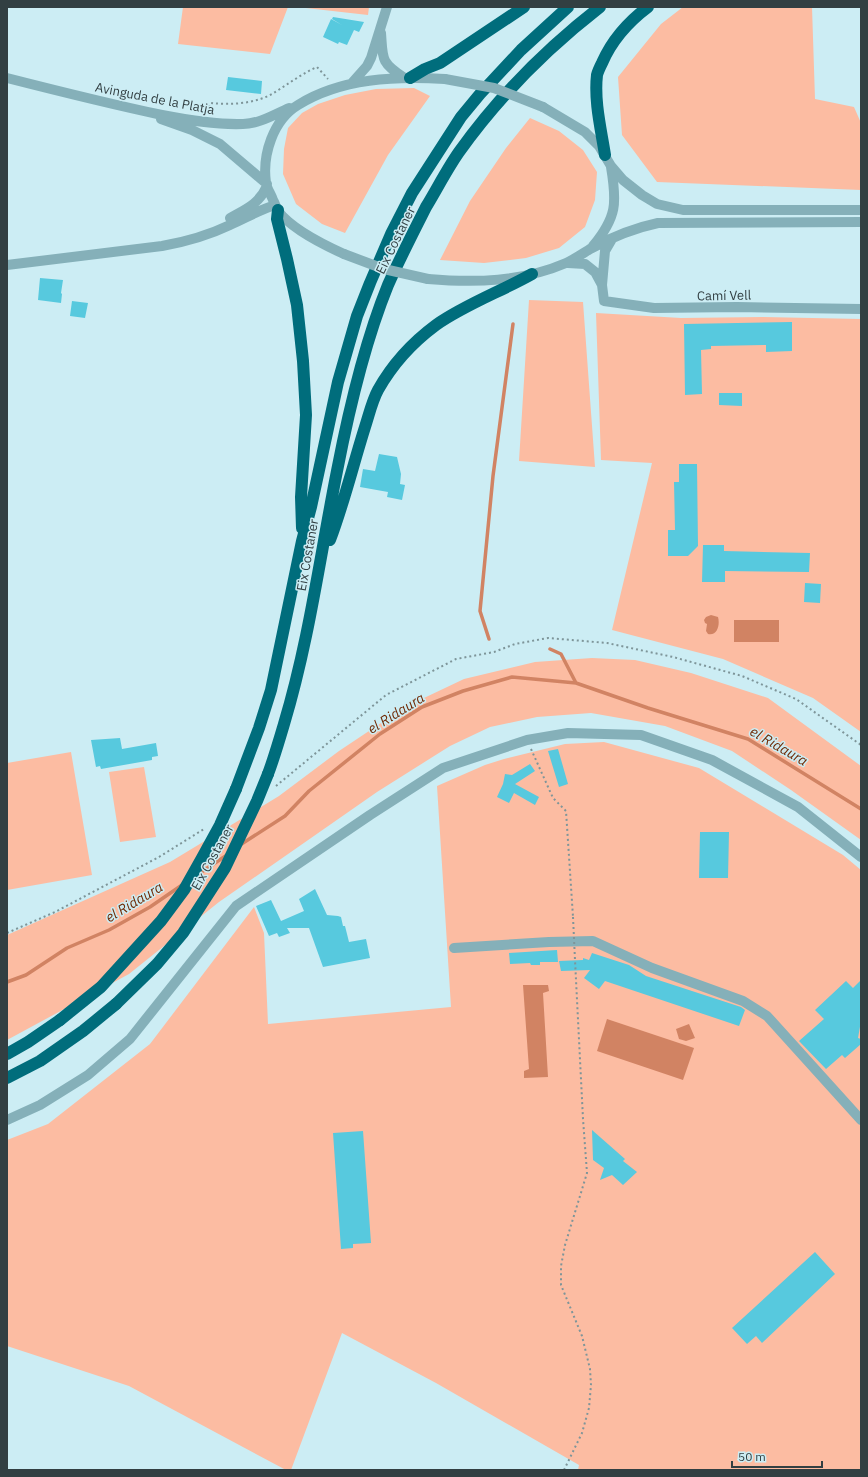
<svg xmlns="http://www.w3.org/2000/svg" width="868" height="1477" font-family="'IBM Plex Sans',sans-serif">
<style>
.green{fill:#fcbca2}
.water{fill:#d18363}
.lines{fill:none;stroke-linecap:round;stroke-linejoin:round}
.stream{stroke:#d18363;stroke-width:3.5}
.building{fill:#57c9de}
.path{stroke:#7e9599;stroke-width:2;stroke-dasharray:2 3;stroke-linecap:butt}
.minor{stroke:#85b0b9;stroke-width:10}
.highway{stroke:#006d7c;stroke-width:12}
.path-bridge{stroke:#7e9599;stroke-width:2;stroke-dasharray:2 3;stroke-linecap:butt}
.minor-bridge{stroke:#85b0b9;stroke-width:10}
.highway-bridge{stroke:#006d7c;stroke-width:12}
.labels{text-anchor:middle;stroke-width:3;stroke-linejoin:round;paint-order:stroke}
.street-label{font-size:13px;fill:#323f42;stroke:#ccedf4}
.water-label{font-size:14px;font-style:italic;fill:#702904;stroke:#ccedf4}
</style>
<rect width="100%" height="100%" fill="#ccedf4"/>
<!-- green -->
<path class="green" d="M183,7H288L270,54L178,44Z
M297,7H369L368,15Z
M683,7H812L815,99L854,107L861,123V190L657,182L622,135L618,77L661,24Z
M414,88L430,96L388,155L345,233L322,224L296,204L283,174L284,149L288,128L302,113L318,104L345,95L376,89Z
M530,118L559,131L583,150L597,172L595,200L585,227L559,248L526,258L484,263L440,260L470,201L506,148Z
M529,300L583,302L595,467L519,461Z
M596,313L681,318L763,317L861,319V732L813,698L723,659L612,630L652,463L601,460Z
M592,658L635,660L691,673L768,698L861,766V840L791,790L732,751L665,726L591,713L537,717L490,727L450,746L377,792L219,902L129,974L7,1040V935L170,862L279,796L339,751L405,707L464,679L535,662Z
M604,742L699,768L843,855L861,870V1470H578L579,1465L436,1383L342,1333L291,1470H286L129,1386L7,1346V1140L48,1124L150,1044L254,907L264,933L268,1024L451,1007L437,786L485,765L504,759L565,744Z
M71,752L92,875L7,890V763Z
M144,767L156,837L120,842L109,772Z"/>
<!-- water -->
<path class="water" d="M711,615L718,617C720,624 718,636 708,634L706,631L707,624L705,623L704,620L706,617Z
M734,620H779V642H734Z
M523,985H548L549,991L543,993L548,1077L524,1078V1071L529,1069Z
M607,1019L694,1048L683,1080L597,1051Z
M689,1024L695,1038L686,1041L679,1039L676,1029Z"/>
<g class="lines">
<!-- stream -->
<path class="stream" d="M489,639L480,611L493,476L513,324
M550,649L561,654L576,683
M240,845L285,816L309,791L380,734L422,707L463,691L512,677L576,683L648,708L748,739L861,809
M197,875L227,855
M7,982L26,975L67,948L109,930L150,907L182,885"/>
</g>
<!-- building -->
<path class="building" d="M333,17L364,22L359,32L354,30L347,45L339,42L338,44L323,37L331,19L342,25L332,19Z
M228,77L262,81L261,94L226,90Z
M40,278L63,280L61,293L62,294L61,303L38,300Z
M72,301L88,303L85,318L70,316Z
M792,322V351L766,352V345L711,346V349L701,350L702,394L685,395L684,324Z
M719,393H742V406L719,405Z
M379,454L397,457L401,474L400,484L405,485L402,500L387,497L388,492L360,487L363,469L375,471Z
M679,464H697L698,546L688,556H668V530H675L674,482H679Z
M703,545H724V551L810,553L809,572L725,571V582H702Z
M805,583L821,584L820,603L804,602Z
M120,738L122,749L156,743L158,756L152,757V760L101,769L100,766L96,767L91,740Z
M558,749L568,784L559,787L548,751Z
M530,764L535,771L515,784L539,797L535,805L514,793L509,803L497,797L503,784L505,774L512,775Z
M700,832H729L728,878H699Z
M315,889L327,915L338,916L341,917L343,926H345L349,942L366,939L370,958L323,967L309,928H287L290,933L279,937L277,933L269,936L256,906L271,900L281,921L304,911L299,899Z
M557,950L558,962H540V965H531L530,963L510,964L509,953Z
M592,953L629,965L646,976L741,1007L745,1010L739,1026L605,981L599,989L584,978L590,970L561,971L559,961L583,960V958L589,960Z
M861,980V1021L858,1038L861,1039V1044L845,1058L842,1055L826,1069L799,1041L824,1019L815,1010L846,981L853,988Z
M592,1130L625,1159L623,1161L637,1172L623,1185L612,1175L600,1180L604,1168L593,1160Z
M363,1131L371,1243L353,1244V1248L341,1249L333,1133Z
M815,1252L835,1274L762,1343L756,1336L747,1344L732,1328Z"/>
<g class="lines">
<!-- path -->
<path class="path" d="M207,112L211,103C230,105 254,104 272,94C287,85 301,74 317,67L328,79
M531,749L553,798L566,811L573,917
M276,786L386,695L456,659L494,652L515,644L548,638L607,643L673,657L742,676L796,699L861,745
M7,933L55,912L159,857L204,829
M564,1470L582,1433L589,1408L591,1385L590,1369L582,1336L561,1285V1266L565,1245L587,1173L583,1119L575,960"/>
<!-- minor -->
<path class="minor" d="M381,33C383,58 380,62 403,77
M7,78C58,91 110,104 162,115C188,120 216,125 243,124C259,124 275,114 289,108
M351,84L367,66L371,58L387,7
M543,107L585,132L599,146L611,166L623,180L642,195L657,204L683,210H861
M161,119L192,130L220,144L267,184
M230,218C246,209 259,204 267,186
M612,239L605,251L602,285L604,301L654,308L737,307L861,309
M593,246C617,217 617,203 611,167
M344,254C324,245 291,228 278,211C276,208 275,203 273,200C271,194 267,189 266,183C262,155 273,120 298,105C341,78 396,76 445,79
M568,263L585,264L595,272L602,285
M7,265L162,246C185,242 209,235 230,225C246,218 259,210 275,205
M428,279C475,283 522,282 566,263C575,259 582,254 590,249C612,237 634,228 658,223L861,222
M454,948L549,942L593,941L652,968L743,1001L767,1016L861,1120
M7,1120L40,1105L88,1075L130,1039L236,906L370,815L443,768L527,740L568,733L641,735L712,760L798,807L861,857"/>
<!-- highway -->
<path class="highway" d="M410,78L425,69L440,63L524,7
M605,155C601,129 594,101 597,75C598,71 600,67 602,63C612,40 628,22 648,7
M278,210L277,219L287,259L297,305L303,361L306,415L301,497L302,528
M330,540C344,503 353,465 365,427C369,415 372,401 378,390C392,365 413,342 436,325C464,305 502,291 532,274
M268,774C274,758 279,741 284,724C309,641 320,556 337,471C349,409 364,344 388,285C400,258 413,233 426,207C437,189 447,169 459,152C499,96 546,49 600,7
M236,789L259,728L271,690L302,541L311,507L338,382L357,316L370,283L391,234L412,193L461,117L480,94L521,50L568,7
M7,1054L28,1042L60,1020
M7,1078L40,1061L83,1031L116,1004"/>
<!-- path-bridge -->
<path class="path-bridge" d="M573,917L575,960"/>
<!-- minor-bridge -->
<path class="minor-bridge" d="M445,79L494,88L543,107
M344,254L384,269L428,279"/>
<!-- highway-bridge -->
<path class="highway-bridge" d="M116,1004L157,964L183,933L225,868L257,801L268,774
M60,1020L101,987L161,921L184,890L202,858L220,825L236,789"/>
</g>
<g class="labels">
<!-- street labels -->
<g class="street-label">
<text transform="translate(155 98) rotate(11)" y="5">Avinguda de la Platja</text>
<text transform="translate(395 240) rotate(-64)" y="5">Eix Costaner</text>
<text transform="translate(724 295) rotate(-1)" y="5">Camí Vell</text>
<text transform="translate(307 555) rotate(-80)" y="5">Eix Costaner</text>
<text transform="translate(212 857) rotate(-61)" y="5">Eix Costaner</text>
</g>
<!-- water labels -->
<g class="water-label">
<text transform="translate(396 713) rotate(-32)" y="5">el Ridaura</text>
<text transform="translate(779 746) rotate(30)" y="5">el Ridaura</text>
<text transform="translate(134 902) rotate(-31)" y="5">el Ridaura</text>
</g>
</g>
<!-- border -->
<rect width="868" height="1477" fill="none" stroke="#323f42" stroke-width="16"/>
<!-- scale -->
<path d="M732 1461v6h90v-6" fill="none" stroke="#323f42" stroke-width="2"/>
<text x="738" y="1461" font-size="12" fill="#323f42" stroke="#ccedf4" stroke-width="3" paint-order="stroke">50 m</text>
</svg>
